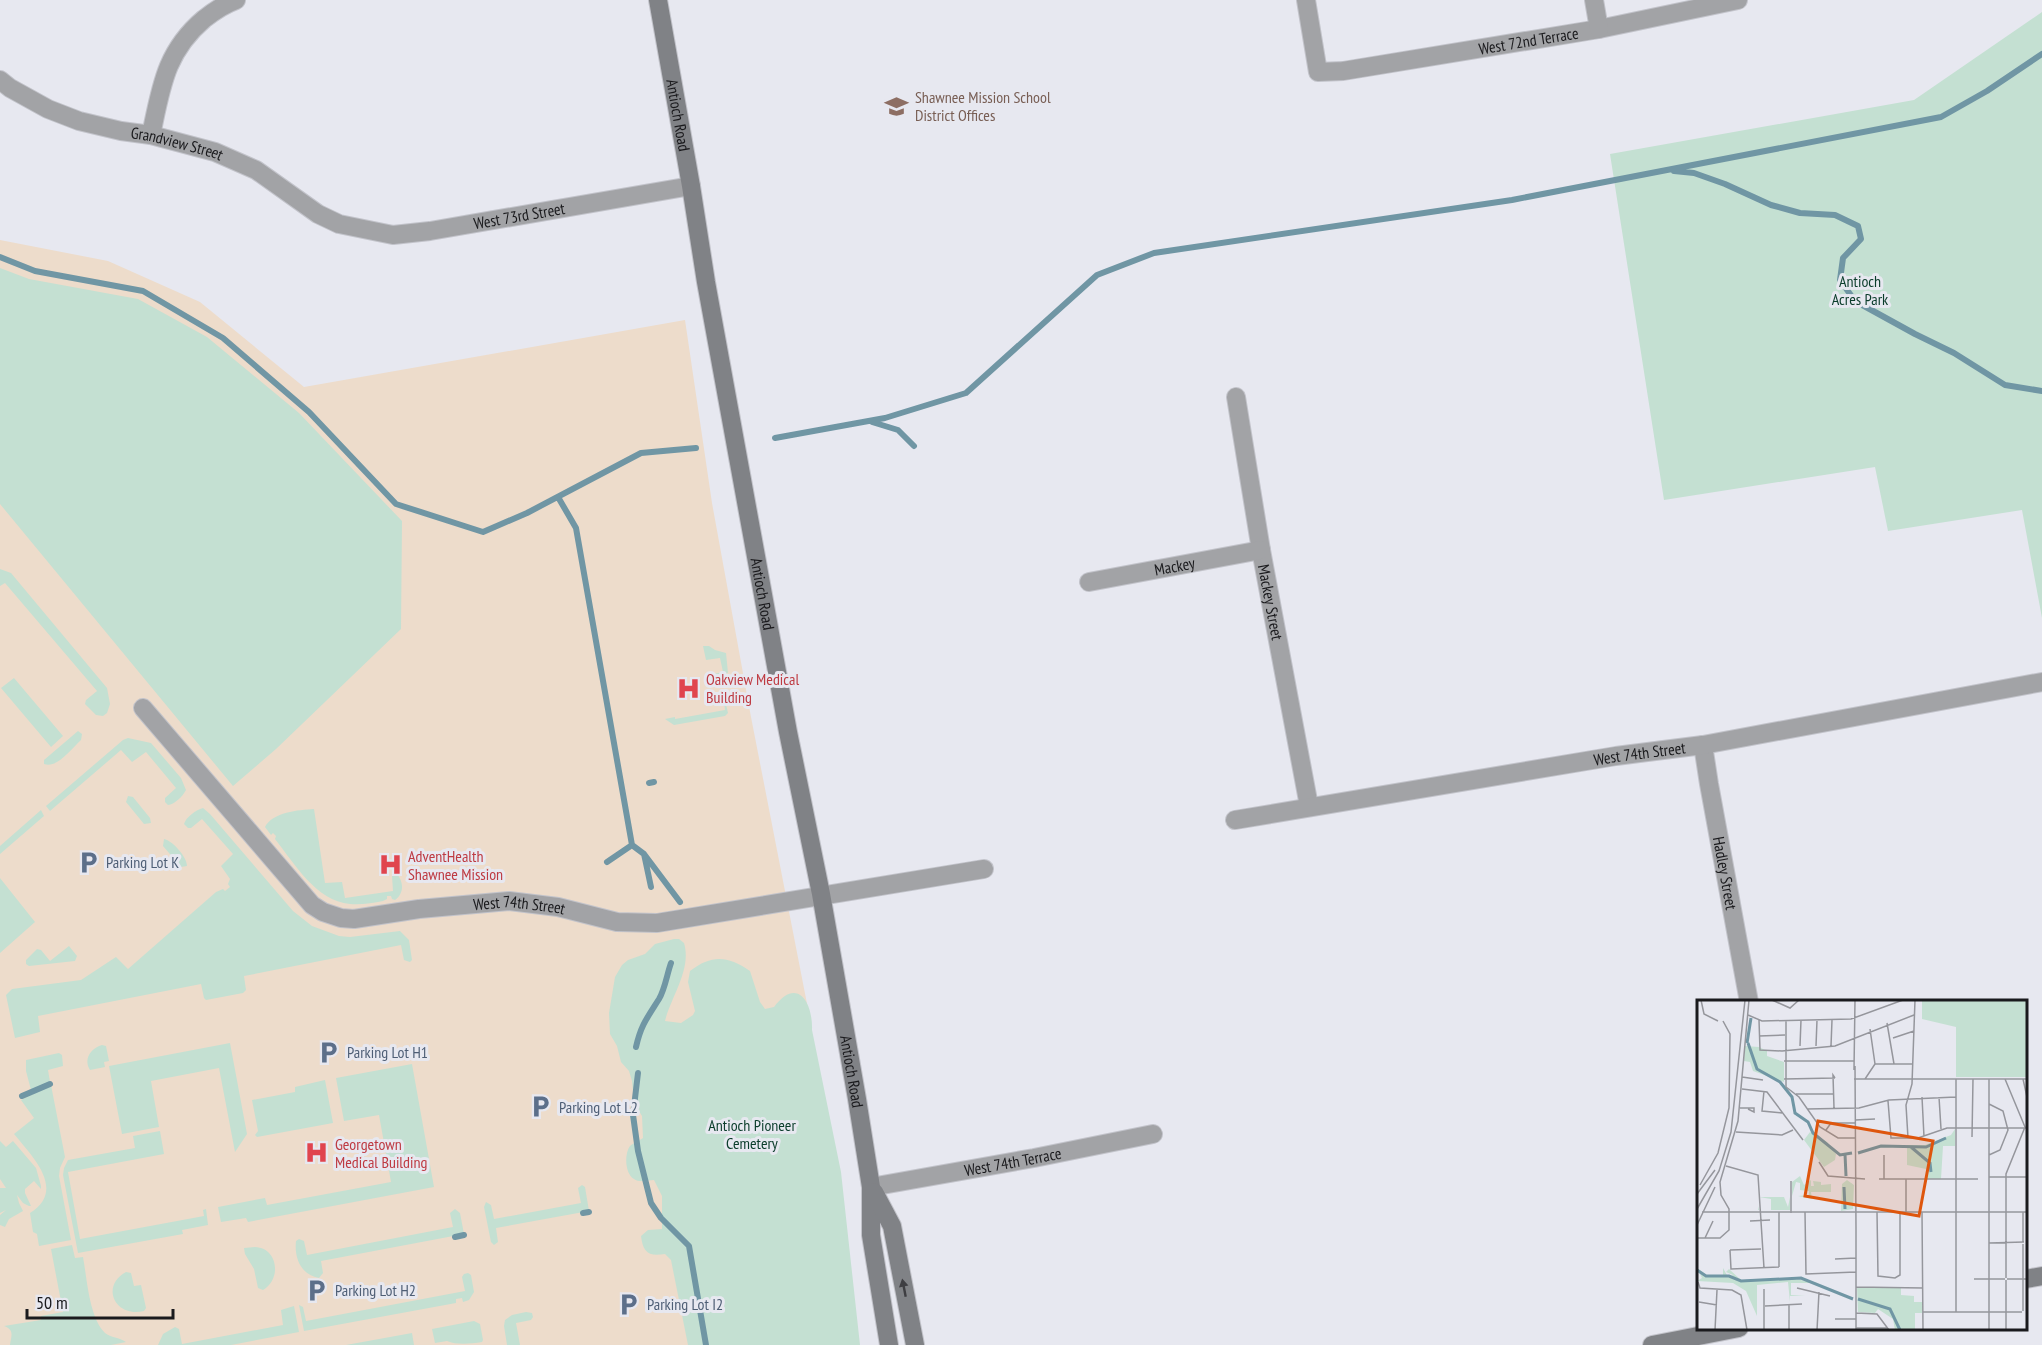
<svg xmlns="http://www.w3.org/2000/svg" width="2042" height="1345" font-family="'PT Sans Narrow',sans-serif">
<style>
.medical{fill:#eddccb}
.green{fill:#c4e0d2}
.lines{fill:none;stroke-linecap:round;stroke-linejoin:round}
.stream{stroke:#7096a4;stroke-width:6}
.street-casing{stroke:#c2c3ca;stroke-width:20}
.secondary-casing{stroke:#c2c3ca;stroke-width:20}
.street{stroke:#a2a3a6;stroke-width:18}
.secondary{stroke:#808286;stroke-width:18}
.oneway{fill:#3e3e42}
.labels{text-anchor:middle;stroke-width:6;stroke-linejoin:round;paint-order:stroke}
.street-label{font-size:16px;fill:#1a1a1d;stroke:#e7e8f0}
.education-label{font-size:16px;fill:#785e54;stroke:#e7e8f0;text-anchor:start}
.park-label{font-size:16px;fill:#0b3d2b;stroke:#e7e8f0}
.health-label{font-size:16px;fill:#be3a42;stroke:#e7e8f0;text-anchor:start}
.service-label{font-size:16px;fill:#4e5e75;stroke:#e7e8f0;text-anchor:start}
.inset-river{fill:none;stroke:#7096a4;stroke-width:3}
.inset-road{fill:none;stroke:#95969c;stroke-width:1.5}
.view{fill:#de560d;fill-opacity:0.15;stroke:#de560d;stroke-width:3}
.inset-edge{fill:none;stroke:#1a1a1d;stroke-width:3}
</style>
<rect width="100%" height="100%" fill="#e7e8f0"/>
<!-- medical -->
<path class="medical" d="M0,240L108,261L200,302L304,387L685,320L712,503L751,717L809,1014L712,1345H0Z"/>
<!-- green -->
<path class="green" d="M2042,12V618L2022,510L1888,531L1875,467L1664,500L1610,154L1914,100Z
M0,268L29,279L138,299L207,337L299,413L402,521L401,629L276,749L233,786L0,504Z
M0,569L11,573L107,688L110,704L107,713L103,716L96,715L85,704L86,700L97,691L5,583L0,586Z
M703,646H709L715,650L726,653L728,673L709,676V675L723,672L720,658L706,660Z
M14,678L63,736L51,747L1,688Z
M724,700H725L728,713L725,716L674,725L665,719L675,717V719L725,710Z
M78,731L82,734L81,740C72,748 57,769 44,764V760Z
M128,738L151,743L181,778L186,790C183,796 174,805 168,805L165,802V798L176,788L146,752L132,762L121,750L50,811L46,806L123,740Z
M128,796L133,797L150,818L151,823L144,824L126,802Z
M203,808L210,814L293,911L312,926L339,936L350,937L400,931L409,940L412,960L410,962L404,960L401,945L244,976L246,990L243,993L206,1000L204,998L201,984L38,1016L40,1032L15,1038L6,995L12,989L81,980L116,957L128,969L216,892L223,889L225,891L230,887L228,884L230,879L221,866L233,854L202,819L191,828H188L184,824C186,817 196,810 203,808Z
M314,809L325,883L342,882L345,898L393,891L392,876L397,874C404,882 404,894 395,900L392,899L391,896H387V899L383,901C373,903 361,905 350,904C316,901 294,863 275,839L276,836L273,833L271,835L265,827C273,812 298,810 314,809Z
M41,810L44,816L0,854V846Z
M164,839C173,841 187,857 187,866L181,867L163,846Z
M0,878L35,922L0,953Z
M674,939H679L684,943C692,969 671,997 665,1021L681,1023L693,1015L695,1011L688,982L690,971C712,954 728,956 750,971L760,1002L765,1009L774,1007C797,976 813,1002 812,1030L841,1172L860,1345H688L671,1260L665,1254C648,1257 643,1252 641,1236L648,1230L662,1229V1196L654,1180C648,1180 639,1183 634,1179C625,1174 624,1154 630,1146C633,1143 639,1141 643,1138L642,1116L634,1103L632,1081L629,1071L621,1062L617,1046L610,1034L609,1013L615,977L622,965L628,960L645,954L655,944Z
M69,946L77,956L75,961L29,966L26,964V960L37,949L41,950L50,961Z
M230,1043L247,1134L235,1152L219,1068L151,1081L159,1127L122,1134L109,1066Z
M102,1045L106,1046L109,1061L104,1062L105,1067L90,1070C83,1059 91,1048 102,1045Z
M59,1053L62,1055L63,1066L48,1070L50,1082L31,1090L26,1071V1060Z
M412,1064L434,1187L248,1222L246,1218L221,1222L218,1207L265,1198L267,1205L391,1182L379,1115L344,1121L336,1078Z
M325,1080L333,1123L257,1137L255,1135L258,1131L252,1100L295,1092V1087Z
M51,1085L65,1157L60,1168L59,1176L71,1240L39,1246L37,1234L33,1232L30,1213C67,1190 32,1156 14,1134L34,1118L21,1100Z
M160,1131L164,1154L68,1172L80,1239L204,1216L203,1210L206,1209L208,1225L182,1230L183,1234L78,1253L63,1175L64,1168L68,1160L135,1148L133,1136Z
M0,1141L6,1147L13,1141L36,1168L41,1186V1189L34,1181L25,1189V1193L31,1206H29L23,1203L17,1195L19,1203L23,1211L9,1219L5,1227L0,1225V1215L6,1210L0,1213V1188H6L0,1179Z
M582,1185L585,1187L589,1211L496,1228L498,1242L494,1245L491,1242L484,1207L486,1202L491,1205L494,1219L581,1203L578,1188Z
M455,1209L460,1213L464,1234L321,1261L323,1273L319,1278C301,1275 294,1258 296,1241L299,1239L304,1241L307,1255L453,1227L450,1213Z
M72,1245L75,1258L83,1257C87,1278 89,1317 105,1333C111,1338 119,1337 126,1342L111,1345H10C11,1336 15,1330 4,1326L41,1320V1316L63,1312L51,1249Z
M255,1247C278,1248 282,1279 263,1290L258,1288L254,1269L245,1254L244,1248Z
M126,1272L131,1273L134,1286L141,1285L146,1308L144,1311C115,1318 100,1286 126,1272Z
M468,1273L471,1275L474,1292L469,1300L463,1302L462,1298L456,1299V1303L304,1331L299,1305L303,1307L306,1321L465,1291L462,1277L464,1274Z
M294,1306L299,1332L231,1345H158L163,1334L175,1327L179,1329L182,1344L283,1325L281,1310Z
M526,1312L532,1313L533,1317L531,1320L516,1323L520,1345H507L504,1326L505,1320L512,1315Z
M474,1321L480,1324L483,1340L482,1342C470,1344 456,1345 447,1341L435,1343L432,1329Z
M412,1333L414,1345H346Z"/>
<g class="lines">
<!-- stream -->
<path class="stream" d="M1674,171L1694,173L1725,184L1771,205L1800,213L1835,215L1858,226L1861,239L1843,258L1840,280L1855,301L1915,334L1954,353L2005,385L2042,391
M0,257L35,271L143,291L223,338L309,412L396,504L483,532L527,513L641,453L696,448
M872,422L898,430L914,446
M775,438L885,418L966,393L1097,275L1154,253L1512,200L1941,117L1987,91L2042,54
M558,497L576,528L632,845L644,854L651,887
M649,783L654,782
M644,854L680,902
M607,862L632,845
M636,1047C641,1025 647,1018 659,999C665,989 667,974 671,963
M638,1073L633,1115L638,1151L651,1203L661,1218L689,1246L706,1345
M22,1096L50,1084
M583,1213L589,1212
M455,1237L464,1235"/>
<defs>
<g id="street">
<path id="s1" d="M1306,0L1318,72L1343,71L1599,29L1738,0"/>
<path d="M1594,0L1599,29"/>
<path id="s2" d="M0,80L10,88L48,109L79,121L121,131L151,135L215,152L256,170L318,214L339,224L393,235L430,231L691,186"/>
<path d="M151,135C161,88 165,52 204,19C214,11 225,4 236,0"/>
<path id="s3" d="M1236,397L1261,550L1309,806"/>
<path id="s4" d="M1089,582L1261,550"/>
<path id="s5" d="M143,708L312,905L323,912L341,918L354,919L419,909L509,901L558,907L617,922L657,923L984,869"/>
<path id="s6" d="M1703,745L1709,784L1749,1002"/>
<path id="s7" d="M1235,820L1616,756L1703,745L2042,682"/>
<path id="s8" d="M871,1187L1034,1158L1153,1134"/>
</g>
<g id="secondary">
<path id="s9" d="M658,0L691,186L706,282L788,732L821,894L857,1099L871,1187V1235L889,1345"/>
<path d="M874,1192L892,1226L915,1345"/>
<path d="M2026,1279L2042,1276"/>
<path d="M1652,1345L1739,1328"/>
</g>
</defs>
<!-- street casing -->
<use href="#street" class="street-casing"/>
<!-- secondary casing -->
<use href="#secondary" class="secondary-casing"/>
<!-- street -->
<use href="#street" class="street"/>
<!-- secondary -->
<use href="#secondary" class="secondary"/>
</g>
<!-- one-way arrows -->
<defs><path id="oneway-solid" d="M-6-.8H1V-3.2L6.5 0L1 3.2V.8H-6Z" transform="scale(1.5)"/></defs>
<use class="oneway" href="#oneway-solid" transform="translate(904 1288) rotate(-101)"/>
<!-- icons -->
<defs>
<symbol id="school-bare" viewBox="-9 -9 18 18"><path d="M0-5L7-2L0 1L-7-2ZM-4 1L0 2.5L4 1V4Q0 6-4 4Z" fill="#8d6e63" stroke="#e7e8f0" stroke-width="2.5" paint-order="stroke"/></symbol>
<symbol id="hospital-bare" viewBox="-9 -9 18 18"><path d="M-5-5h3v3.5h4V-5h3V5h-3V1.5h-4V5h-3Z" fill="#e0444e" stroke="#e7e8f0" stroke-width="2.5" paint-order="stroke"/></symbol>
<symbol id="parking-bare" viewBox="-9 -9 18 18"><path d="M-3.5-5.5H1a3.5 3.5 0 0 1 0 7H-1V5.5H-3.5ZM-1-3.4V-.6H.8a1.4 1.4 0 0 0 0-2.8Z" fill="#5c6f8a" stroke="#e7e8f0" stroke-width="2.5" paint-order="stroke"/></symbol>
</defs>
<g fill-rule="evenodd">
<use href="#school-bare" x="880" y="90" width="33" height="33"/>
<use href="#hospital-bare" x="672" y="672" width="33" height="33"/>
<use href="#parking-bare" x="72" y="846" width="33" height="33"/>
<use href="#hospital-bare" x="374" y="848" width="33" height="33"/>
<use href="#parking-bare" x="312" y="1036" width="33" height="33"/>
<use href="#parking-bare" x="524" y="1090" width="33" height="33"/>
<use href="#hospital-bare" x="300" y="1136" width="33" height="33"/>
<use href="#parking-bare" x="300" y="1274" width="33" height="33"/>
<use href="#parking-bare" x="612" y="1288" width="33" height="33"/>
</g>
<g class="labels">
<!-- street labels -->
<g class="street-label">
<text dy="6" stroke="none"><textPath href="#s1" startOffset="286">West 72nd Terrace</textPath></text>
<text dy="6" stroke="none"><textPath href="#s9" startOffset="117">Antioch Road</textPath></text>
<text dy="6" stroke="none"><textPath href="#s2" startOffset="190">Grandview Street</textPath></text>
<text dy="6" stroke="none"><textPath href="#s2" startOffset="556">West 73rd Street</textPath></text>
<text dy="6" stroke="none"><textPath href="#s4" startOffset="87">Mackey</textPath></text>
<text dy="6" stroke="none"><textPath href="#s9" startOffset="603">Antioch Road</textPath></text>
<text dy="6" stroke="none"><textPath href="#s3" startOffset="208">Mackey Street</textPath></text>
<text dy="6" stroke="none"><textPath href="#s7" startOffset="410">West 74th Street</textPath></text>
<text dy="6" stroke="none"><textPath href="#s6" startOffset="130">Hadley Street</textPath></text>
<text dy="6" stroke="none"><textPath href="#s5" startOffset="471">West 74th Street</textPath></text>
<text dy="6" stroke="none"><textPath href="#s9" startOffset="1089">Antioch Road</textPath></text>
<text dy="6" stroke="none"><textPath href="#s8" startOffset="144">West 74th Terrace</textPath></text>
</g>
<!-- education labels -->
<g class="education-label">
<text x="915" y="103">Shawnee Mission School<tspan x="915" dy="18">District Offices</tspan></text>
</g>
<!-- park labels -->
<g class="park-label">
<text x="1860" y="287">Antioch<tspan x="1860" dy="18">Acres Park</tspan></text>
<text x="752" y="1131">Antioch Pioneer<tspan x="752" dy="18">Cemetery</tspan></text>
</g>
<!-- health labels -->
<g class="health-label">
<text x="706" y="685">Oakview Medical<tspan x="706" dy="18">Building</tspan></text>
<text x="408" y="862">AdventHealth<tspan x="408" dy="18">Shawnee Mission</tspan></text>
<text x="335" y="1150">Georgetown<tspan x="335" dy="18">Medical Building</tspan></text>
</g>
<!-- service labels -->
<g class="service-label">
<text x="106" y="868">Parking Lot K</text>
<text x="347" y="1058">Parking Lot H1</text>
<text x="559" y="1113">Parking Lot L2</text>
<text x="335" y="1296">Parking Lot H2</text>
<text x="647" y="1310">Parking Lot I2</text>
</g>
</g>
<!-- overview -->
<g transform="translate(1697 1000)">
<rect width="330" height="330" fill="#e7e8f0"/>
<path d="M225,0H330V77H259V27L225,19ZM48,46L62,47L70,51V56L87,62V82L56,71L53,62L47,61ZM258,129V146H246L244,179H230L229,169L210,165V145H228L254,135ZM113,132L130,142L139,154L138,160L127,167L107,140ZM103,176L107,185L114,180V186H117L116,181L124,182V185L134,184V192H114L115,199L106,197L101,196L112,195V191L103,190V183L99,182L95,196V182ZM150,180L157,185L156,209L144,211L145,184ZM87,197L91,207L93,197V210H61L62,206V210H74V199L62,197ZM0,268L10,275H26V268L31,277L36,275L29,272L32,269L45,281L93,278L120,283H94V295L108,296H93V302L91,282L60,285V316L49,291L36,283L0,281L5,278ZM160,287L204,288V295L217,296V302H225V313H218V330H198L196,319L181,309L178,313L161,312Z" fill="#c4e0d2"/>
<path class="inset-river" d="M50,43L54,18M51,43L60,69L83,82L95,97L98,113L111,122L116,133L143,155L155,153M214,147L233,163L234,172M161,153L184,146L229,147L249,138M148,154L149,176M147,187L148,209M0,270L9,276H32L44,281L104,278L156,299M161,299L193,309L203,330"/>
<path class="inset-road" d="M4,0L7,14L21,21M75,0L93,8L102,0M51,15L65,21L154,19L206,0M62,20L63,50L85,51L138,46L217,15M89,20V87L102,97L123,127L141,138H158M190,23L197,64M62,36L88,35M196,38L217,31M103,46L104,20M119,46L120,20M134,46L135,20M87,61H157M178,64H215M158,66L159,229M157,70L158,0M45,77L66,80M87,79L138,78M157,79H330M168,79L178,64L173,29M259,79V312M292,79V330M308,79L328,127L309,174V278M326,79L330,97M45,89L70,92L106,140M67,91L65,111L85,113M99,94H137M225,97L227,137M242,97L244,129M191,101L194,138H221L250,128H329M292,104L306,111L311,130L303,150L292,155M43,108H57V112L51,109M137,108L136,75L138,78M110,109L162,108L192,100L259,97M158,120L178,119M129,130L134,123H158M39,132L85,135L96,130M275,137L276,79M211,138L209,105L215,84L218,0M187,155V179M122,162L131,176L168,179M29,166L61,175L67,268M292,177H330M182,179H281M209,179V212M94,181V213M3,185L21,153L32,108L33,34L26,21M0,194L18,170M0,209L22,171L34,132L48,0M5,212H330M108,212L109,274L159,272M180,212L181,276L198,278L203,275V212M225,212L226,330M326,212V242M53,221L73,220M0,225L18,187M159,227V330M0,238H23L32,230V209L24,195L23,182L41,121L52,0M8,238L16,221M292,243L327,242M33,250L34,269L82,267M33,250L64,249M138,259L159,258M82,267V212M277,279H308M310,279H330M1,282L3,288L35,290L44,295L50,330M159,287L226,288M100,288L133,296M67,289V330M2,302L20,305M92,305V330M68,306L105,304M326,311V244M226,312H325M159,313L180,314L192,330M138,319H159M159,328H191M18,330L20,290M120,330L122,292M309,330V280"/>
<path class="view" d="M121,121L236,141L222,216L108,196Z"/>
<rect width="330" height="330" class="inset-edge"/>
</g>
<!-- scale -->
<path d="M27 1309v9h146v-9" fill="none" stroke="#1a1a1d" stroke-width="3"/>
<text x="36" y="1309" font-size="18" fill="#1a1a1d" stroke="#e7e8f0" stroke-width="4.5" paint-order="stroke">50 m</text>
</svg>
